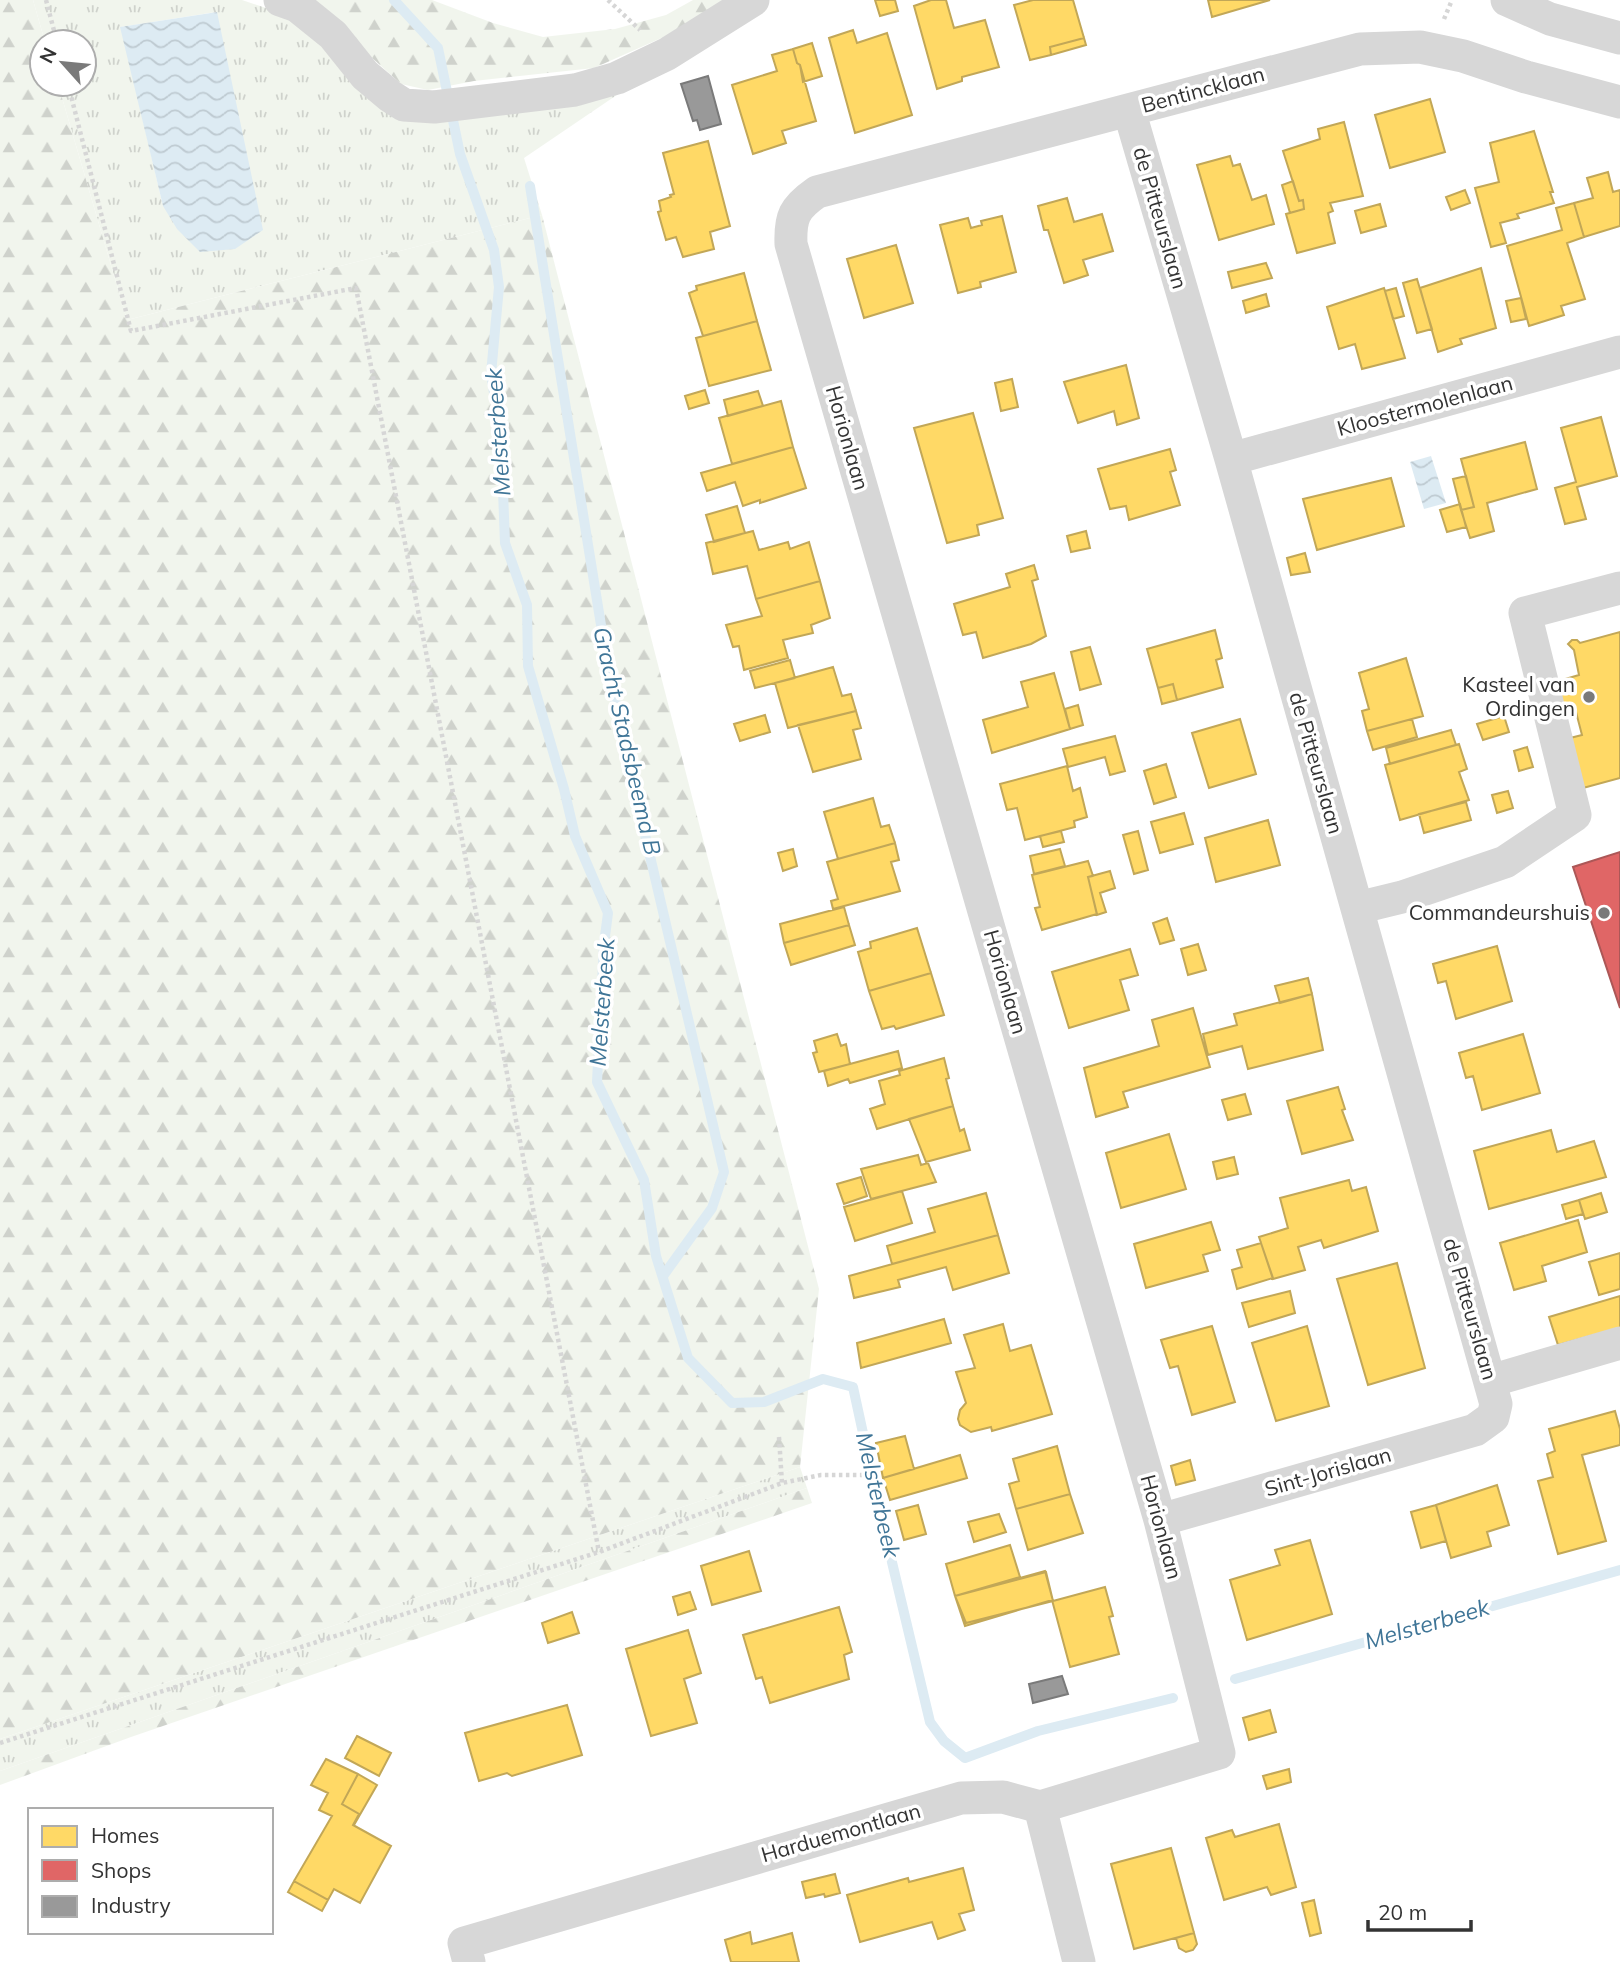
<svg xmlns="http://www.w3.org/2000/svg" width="1620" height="1962" font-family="Mulish,sans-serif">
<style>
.grass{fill:url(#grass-tufts);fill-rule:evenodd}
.forest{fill:url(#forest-firs)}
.water{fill:url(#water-waves)}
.homes{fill:#ffd966;stroke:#c2a757;stroke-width:2}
.shops{fill:#e06666;stroke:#ac5757;stroke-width:2}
.industry{fill:#999;stroke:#7a7a7a;stroke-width:2}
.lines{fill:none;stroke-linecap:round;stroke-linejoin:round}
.stream{stroke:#ddebf3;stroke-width:10}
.path{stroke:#d6d6d6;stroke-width:4.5;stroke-dasharray:3.5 3.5;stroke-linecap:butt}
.minor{stroke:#d7d7d7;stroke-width:33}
.poi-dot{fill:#7a7a7a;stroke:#fff;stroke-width:2.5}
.labels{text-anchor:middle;stroke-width:7;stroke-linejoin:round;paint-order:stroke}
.street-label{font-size:21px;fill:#333;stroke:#fff}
.poi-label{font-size:21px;fill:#333;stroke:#fff;text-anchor:end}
.water-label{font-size:23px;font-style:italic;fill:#3f7597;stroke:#fff}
</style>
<defs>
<pattern id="grass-tufts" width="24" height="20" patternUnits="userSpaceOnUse" patternTransform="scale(1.75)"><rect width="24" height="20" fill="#f1f5ed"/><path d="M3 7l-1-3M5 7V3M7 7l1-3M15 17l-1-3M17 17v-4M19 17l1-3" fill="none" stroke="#cfd2cc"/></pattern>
<pattern id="forest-firs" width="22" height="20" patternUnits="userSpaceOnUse" patternTransform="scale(1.75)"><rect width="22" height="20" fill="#f1f5ed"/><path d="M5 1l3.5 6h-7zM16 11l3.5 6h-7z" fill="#cfd2cc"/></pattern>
<pattern id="water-waves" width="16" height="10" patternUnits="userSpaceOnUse" patternTransform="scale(1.75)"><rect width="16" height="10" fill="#ddebf3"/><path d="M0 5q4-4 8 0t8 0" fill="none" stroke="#becad1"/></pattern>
</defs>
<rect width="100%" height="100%" fill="#fff"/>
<!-- grass -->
<path class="grass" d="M33,0H242L287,15L314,36L373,96L633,84L524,158L542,215L127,320L58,84H84V42H45ZM216,12L217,13L163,206L121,27Z
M800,1467L807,1488L0,1771V1739Z"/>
<!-- forest -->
<path class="forest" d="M0,0H33L45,42H42V84H58L127,320L542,215L819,1289L800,1467L0,1739Z
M308,0H432L493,23L543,37L615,29L666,15L693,0H727L675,32L594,68L474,81L428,90L401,84Z
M807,1488L812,1503L131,1737L0,1785V1771Z"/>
<!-- water -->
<path class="water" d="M217,12L263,230L235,249L200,252L177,229L163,206L120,27Z
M1431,456L1446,503L1424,509L1410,462Z"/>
<!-- homes -->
<path class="homes" d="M875,0H895L898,11L880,16Z
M931,0H946L954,28L985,20L999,67L962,77V81L937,89L914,6Z
M1033,0H1073L1084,38L1050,47L1051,55L1030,60L1014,5Z
M1208,0H1270L1212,17Z
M853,30L857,43L887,33L912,115L855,133L829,38Z
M1084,38L1086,45L1051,55L1050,47Z
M812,43L822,76L803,82L800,65L797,63L793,49Z
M793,49L797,63L800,65L816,121L782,131L786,143L753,154L732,85L777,71L772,55Z
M1430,99L1445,152L1390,168L1375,115Z
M1344,122L1363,196L1330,203L1333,211L1328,213L1335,243L1297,253L1286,214L1304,209L1303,200L1299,201L1283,151L1320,139L1318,129Z
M1534,131L1553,192H1550L1554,203L1517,214L1519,218L1500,223L1506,243L1491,247L1475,188L1499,182L1490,143Z
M708,141L730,226L710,232L714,249L683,257L676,237L666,240L658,212L661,211L659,201L671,197L670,195L674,194L663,153Z
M1230,156L1233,166L1240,164L1252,200L1266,195L1274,224L1219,240L1197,165Z
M1608,172L1613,192L1620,190V226L1584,237L1574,203L1593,198L1587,178Z
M1293,181L1299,201L1303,200L1304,209L1290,213L1282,185Z
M1465,190L1470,203L1451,210L1446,197Z
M1067,198L1074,222L1102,214L1113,251L1083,260L1088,275L1064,283L1048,230H1044L1038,206Z
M1574,203L1584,237L1567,243L1585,299L1561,306L1564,315L1529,326L1507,246L1562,230L1556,208Z
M1380,204L1386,226L1361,233L1355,211Z
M1002,216L1016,272L980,282L981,287L958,293L940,225L968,218L971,228L982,225L981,221Z
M896,245L913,303L864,318L847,259Z
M1266,263L1272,278L1232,288L1228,272Z
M1481,268L1496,328L1460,339L1462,344L1438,352L1420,288Z
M744,273L757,321L703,336L689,293L697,290L696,286Z
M1417,279L1432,329L1417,333L1403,283Z
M1384,288L1405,358L1362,369L1355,344L1339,349L1327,307Z
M1396,288L1404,316L1393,319L1385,291Z
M1266,294L1269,306L1246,313L1243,301Z
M1521,298L1526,319L1511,322L1506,301Z
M757,321L771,370L709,386L696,338Z
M1126,365L1139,418L1117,425L1114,411L1078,423L1064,382Z
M1012,379L1018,407L1001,411L995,383Z
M705,390L709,403L689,409L685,396Z
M758,391L763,406L728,416L724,400Z
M781,401L793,447L732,464L719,418Z
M973,413L1003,518L977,525L979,535L947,543L914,428Z
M1601,417L1617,476L1577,487L1586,519L1565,524L1555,488L1576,482L1561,428Z
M1525,442L1537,489L1487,503L1494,531L1470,538L1461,510L1474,507L1461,459Z
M793,447L806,488L760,503V500L743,506L735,482L707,491L701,473Z
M1170,449L1176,470L1170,472L1180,505L1129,520L1126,506L1110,509L1098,469Z
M1466,476L1474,507L1461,510L1453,479Z
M1391,478L1404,526L1317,550L1303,499Z
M1460,504L1466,527L1447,532L1440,510Z
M737,506L745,533L714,542L706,515Z
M753,531L759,550L788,542L790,549L809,542L820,581L756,599L747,566L713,574L706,543Z
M1086,531L1090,548L1071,552L1067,536Z
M1305,553L1310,572L1291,575L1287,558Z
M1034,565L1038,579L1032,581L1046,636L1031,644L983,658L976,632L963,635L954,604L1010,587L1006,574Z
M820,581L830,618L811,625L813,633L783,640L788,658L744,670L739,646L733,647L726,625L762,616L756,599Z
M1215,630L1222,658L1216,660L1223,687L1177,700L1173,684L1158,688L1147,649Z
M1620,632V778L1583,788L1570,738L1582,735L1576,712L1564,716L1555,682L1579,675L1574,650L1568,644L1572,640H1577L1580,643Z
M1090,647L1101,684L1080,690L1071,652Z
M1406,658L1423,716L1367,731L1362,711L1369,709L1359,673Z
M790,660L795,678L755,688L750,671Z
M833,667L842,696L851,694L856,711L788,728L775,683Z
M1054,673L1070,729L992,753L983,720L1028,707L1021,682Z
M1173,684L1177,700L1162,704L1158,688Z
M1078,705L1083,725L1070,729L1065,709Z
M856,711L861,728L853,730L861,759L813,772L798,725Z
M765,715L770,732L740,741L734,724Z
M1504,716L1509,732L1483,740L1477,724Z
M1240,719L1256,774L1209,788L1192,733Z
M1412,719L1417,737L1373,750L1367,731Z
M1451,730L1456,745L1390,764L1386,748Z
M1115,736L1125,771L1110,775L1105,757L1068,767L1063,749Z
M1459,744L1467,769L1459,772L1469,800L1400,820L1385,765Z
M1527,747L1533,767L1519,771L1514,751Z
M1166,764L1176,797L1154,804L1144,771Z
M1067,766L1073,791L1080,788L1087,817L1074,821L1075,827L1025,840L1017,808L1007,810L1000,784Z
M1508,791L1513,808L1497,813L1492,795Z
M873,798L881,827L889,825L895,843L838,859L824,812Z
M1466,802L1471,820L1424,833L1419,814Z
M1184,813L1193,844L1160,853L1151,822Z
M1268,820L1280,865L1216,882L1205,838Z
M1061,831L1064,842L1043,847L1040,836Z
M1138,831L1148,870L1134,874L1123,835Z
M895,843L899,860L891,862L900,891L833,909L831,901L838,899L827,862Z
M793,849L797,866L783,871L778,853Z
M1060,849L1065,866L1034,874L1030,856Z
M1088,861L1093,876L1088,877L1097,914L1042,930L1035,908L1040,907L1032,875Z
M1110,871L1115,888L1100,893L1106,912L1097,915L1088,877Z
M844,907L849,925L784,943L780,924Z
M1167,918L1174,940L1160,944L1153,923Z
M849,925L855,945L791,965L784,943Z
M917,928L931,973L869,991L858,952L871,948L870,942Z
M1198,944L1206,970L1188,975L1181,949Z
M1497,946L1512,1001L1456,1019L1446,981L1438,983L1433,964Z
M1130,949L1138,975L1120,980L1129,1010L1069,1028L1052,972Z
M931,973L944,1015L896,1029L894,1026L882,1029L869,991Z
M1308,978L1312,994L1280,1003L1275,986Z
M1312,994L1323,1050L1248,1069L1242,1046L1208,1055L1203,1034L1237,1025L1234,1014Z
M1193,1008L1210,1067L1123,1092L1128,1107L1096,1117L1084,1068L1159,1046L1152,1020Z
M837,1034L841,1046L846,1044L850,1064L819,1072L813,1053L817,1052L814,1041Z
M1523,1034L1540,1093L1482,1110L1473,1076L1466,1078L1459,1053Z
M898,1051L902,1068L850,1083L848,1079L828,1086L824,1071Z
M944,1058L949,1078L946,1079L953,1106L877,1129L870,1109L885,1104L879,1081L900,1075L899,1071Z
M1338,1087L1345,1109L1342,1110L1353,1140L1302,1154L1287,1101Z
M1245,1094L1251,1114L1228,1120L1222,1100Z
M953,1106L960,1131L964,1129L970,1150L926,1162L909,1119Z
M1551,1130L1557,1152L1594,1141L1606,1177L1489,1209L1474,1151Z
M1169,1134L1186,1189L1121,1208L1106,1153Z
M918,1155L921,1165L928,1163L936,1182L871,1199L861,1169Z
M1234,1157L1238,1174L1217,1179L1213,1162Z
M861,1177L867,1196L844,1204L837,1184Z
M1349,1180L1352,1191L1366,1187L1378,1231L1324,1248L1321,1240L1298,1247L1305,1270L1273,1279L1259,1237L1288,1228L1280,1198Z
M902,1191L912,1223L855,1241L844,1207Z
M986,1193L998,1235L892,1264L887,1246L935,1232L928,1209Z
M1601,1193L1607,1212L1585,1219L1579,1200Z
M1579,1200L1583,1214L1566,1219L1562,1205Z
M1578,1220L1587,1252L1542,1266L1546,1281L1514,1290L1500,1243Z
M1211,1222L1220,1250L1203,1255L1208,1271L1146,1288L1134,1244Z
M998,1235L1009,1273L953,1290L946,1267L898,1280L900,1287L854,1298L849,1276Z
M1261,1243L1273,1278L1237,1289L1232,1270L1242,1267L1237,1250Z
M1620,1253V1289L1599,1295L1589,1262Z
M1397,1263L1425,1368L1368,1385L1337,1279Z
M1290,1291L1295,1313L1249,1327L1242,1303Z
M1620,1296V1328L1558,1345L1549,1317Z
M944,1319L951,1343L861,1368L857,1343Z
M1003,1324L1010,1351L1031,1345L1052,1414L992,1431L991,1427L971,1432L960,1425L958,1419L960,1410L966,1403L956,1372L975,1368L964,1335Z
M1212,1326L1235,1402L1192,1415L1178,1366L1170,1368L1161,1340Z
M1307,1326L1329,1406L1276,1421L1252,1343Z
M1615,1411L1620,1429V1445L1582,1455L1606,1541L1558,1554L1538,1481L1553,1477L1547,1454L1555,1451L1549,1429Z
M905,1436L914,1469L883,1478L876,1443Z
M1057,1446L1070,1494L1016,1509L1009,1484L1019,1481L1013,1459Z
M960,1455L967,1478L890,1500L883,1478Z
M1190,1460L1195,1480L1176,1485L1171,1466Z
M1497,1485L1509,1525L1487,1532L1491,1546L1451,1558L1436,1505Z
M1070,1494L1083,1533L1028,1550L1016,1509Z
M918,1505L926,1534L904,1540L896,1511Z
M1436,1505L1446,1541L1421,1548L1411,1512Z
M999,1514L1006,1532L974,1542L968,1522Z
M1310,1540L1332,1614L1247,1640L1230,1580L1280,1565L1275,1550Z
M1010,1545L1020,1577L955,1596L946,1564Z
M749,1551L761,1591L712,1605L701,1566Z
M1045,1571L1053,1601L1105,1587L1113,1616L1109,1617L1119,1654L1070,1667L1052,1600L965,1626L955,1596Z
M1046,1572L1053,1601L966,1623L955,1596Z
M690,1592L696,1609L678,1615L673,1597Z
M839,1607L852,1652L844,1655L849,1679L770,1703L762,1677L756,1679L743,1635Z
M572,1612L579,1633L548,1643L542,1623Z
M688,1630L701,1673L684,1679L697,1723L651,1736L626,1649Z
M567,1705L582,1755L512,1776L507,1773L479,1781L465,1733Z
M1270,1710L1276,1732L1249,1740L1243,1718Z
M357,1736L391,1753L379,1776L345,1758Z
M326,1759L358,1774L342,1804L359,1814L353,1825L391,1846L360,1903L334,1889L328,1900L294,1881L332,1816L319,1810L328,1793L311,1785Z
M1289,1769L1291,1782L1267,1789L1263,1776Z
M358,1774L377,1785L354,1825L359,1814L342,1804Z
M1279,1824L1296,1887L1271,1895L1267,1887L1224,1900L1206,1838L1232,1830L1235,1837Z
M1171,1848L1194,1933L1134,1949L1111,1864Z
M963,1868L974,1910L959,1914L965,1930L938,1939L932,1922L860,1942L847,1895L908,1878L909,1882Z
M835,1874L840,1893L825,1897L824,1894L806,1898L802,1882Z
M294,1881L328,1900L322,1911L288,1892Z
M1314,1900L1321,1933L1310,1936L1302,1903Z
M750,1932L752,1944L792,1933L799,1962H731L725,1940Z
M1194,1933L1197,1944L1193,1950L1186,1952L1179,1948L1176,1938Z"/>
<!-- shops -->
<path class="shops" d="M1620,852V1008L1573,867Z"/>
<!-- industry -->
<path class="industry" d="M708,76L721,124L700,130L697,120L693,121L681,84Z
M1062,1676L1068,1694L1033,1703L1029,1684Z"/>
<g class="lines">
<!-- stream -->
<path class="stream" d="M394,0L438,48L460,154L494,250L499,287L491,374L501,438L505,543L527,605L528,666L564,789L575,836L608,913L604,944L597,1082L644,1180L656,1256L688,1358L732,1403L764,1402L823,1379L853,1387L881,1516L930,1722L944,1741L965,1758L1038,1731L1173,1698
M530,186L601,625L623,741L724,1172L712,1208L663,1276
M1235,1679L1620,1570"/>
<!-- path -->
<path class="path" d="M46,0L57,42
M608,0L640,30
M1444,19L1452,0
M68,84L131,331L356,288L599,1552
M779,1437L782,1483
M0,1743L599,1552L782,1483L821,1475H862"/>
<!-- minor -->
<path class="minor" d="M280,0L297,6L333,35L365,75L390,96L404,105L434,107L575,90L617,78L667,54L753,0
M1507,0L1550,19L1620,38
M1129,110L1231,459L1496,1404L1493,1417L1475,1430L1160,1520
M1231,459L1620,352
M1357,908L1402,897L1505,862L1575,815L1525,613L1620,588
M1490,1381L1620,1343
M1040,1807L1079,1962
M469,1962L464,1943L961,1798L1003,1797L1040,1807L1219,1753L1160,1520L791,244C790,217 794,208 817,192L1360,49L1420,47L1463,56L1526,77L1620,102"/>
</g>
<!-- markers -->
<g class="poi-dot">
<circle cx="1589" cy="697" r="7"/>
<circle cx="1604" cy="913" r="7"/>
</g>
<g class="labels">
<!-- street labels -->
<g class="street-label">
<text transform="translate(1203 90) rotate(-15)" y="7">Bentincklaan</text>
<text transform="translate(1160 218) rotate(74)" y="7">de Pitteurslaan</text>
<text transform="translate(1425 406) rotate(-15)" y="7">Kloostermolenlaan</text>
<text transform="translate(847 438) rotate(74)" y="7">Horionlaan</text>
<text transform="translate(1316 763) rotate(74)" y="7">de Pitteurslaan</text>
<text transform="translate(1005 982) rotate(74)" y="7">Horionlaan</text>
<text transform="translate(1470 1309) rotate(74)" y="7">de Pitteurslaan</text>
<text transform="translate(1328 1472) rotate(-16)" y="7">Sint-Jorislaan</text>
<text transform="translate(1161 1527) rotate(75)" y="7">Horionlaan</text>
<text transform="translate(841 1833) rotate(-16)" y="7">Harduemontlaan</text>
</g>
<!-- poi labels -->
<g class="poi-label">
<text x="1575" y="692">Kasteel van<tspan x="1575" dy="24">Ordingen</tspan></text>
<text x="1590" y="920">Commandeurshuis</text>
</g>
<!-- water labels -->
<g class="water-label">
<text transform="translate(498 432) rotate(-94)" y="8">Melsterbeek</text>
<text transform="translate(627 741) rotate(77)" y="8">Gracht Stadsbeemd B</text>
<text transform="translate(602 1002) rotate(-86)" y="8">Melsterbeek</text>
<text transform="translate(878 1495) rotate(77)" y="8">Melsterbeek</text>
<text transform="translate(1427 1624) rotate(-16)" y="8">Melsterbeek</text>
</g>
</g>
<!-- legend -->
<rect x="28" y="1808" width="245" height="126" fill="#ffffff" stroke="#adadad" stroke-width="2"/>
<rect x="42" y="1826" width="35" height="21" fill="#ffd966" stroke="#adadad" stroke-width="2"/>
<text x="91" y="1843" font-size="21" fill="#333333">Homes</text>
<rect x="42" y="1860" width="35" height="21" fill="#e06666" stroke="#adadad" stroke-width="2"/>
<text x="91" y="1878" font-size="21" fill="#333333">Shops</text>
<rect x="42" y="1896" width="35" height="21" fill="#999999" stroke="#adadad" stroke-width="2"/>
<text x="91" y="1913" font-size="21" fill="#333333">Industry</text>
<!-- north arrow -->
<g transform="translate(63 63) rotate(297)"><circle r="33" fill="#ffffff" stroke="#adadad" stroke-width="2"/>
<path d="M0-5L12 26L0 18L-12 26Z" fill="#7a7a7a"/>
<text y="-10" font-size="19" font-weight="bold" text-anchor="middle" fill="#333333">N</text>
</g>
<!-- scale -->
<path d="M1368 1920v10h103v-10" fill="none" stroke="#333333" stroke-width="3.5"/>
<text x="1378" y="1920" font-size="21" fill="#333333" stroke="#ffffff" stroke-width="5" paint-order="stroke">20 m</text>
</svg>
